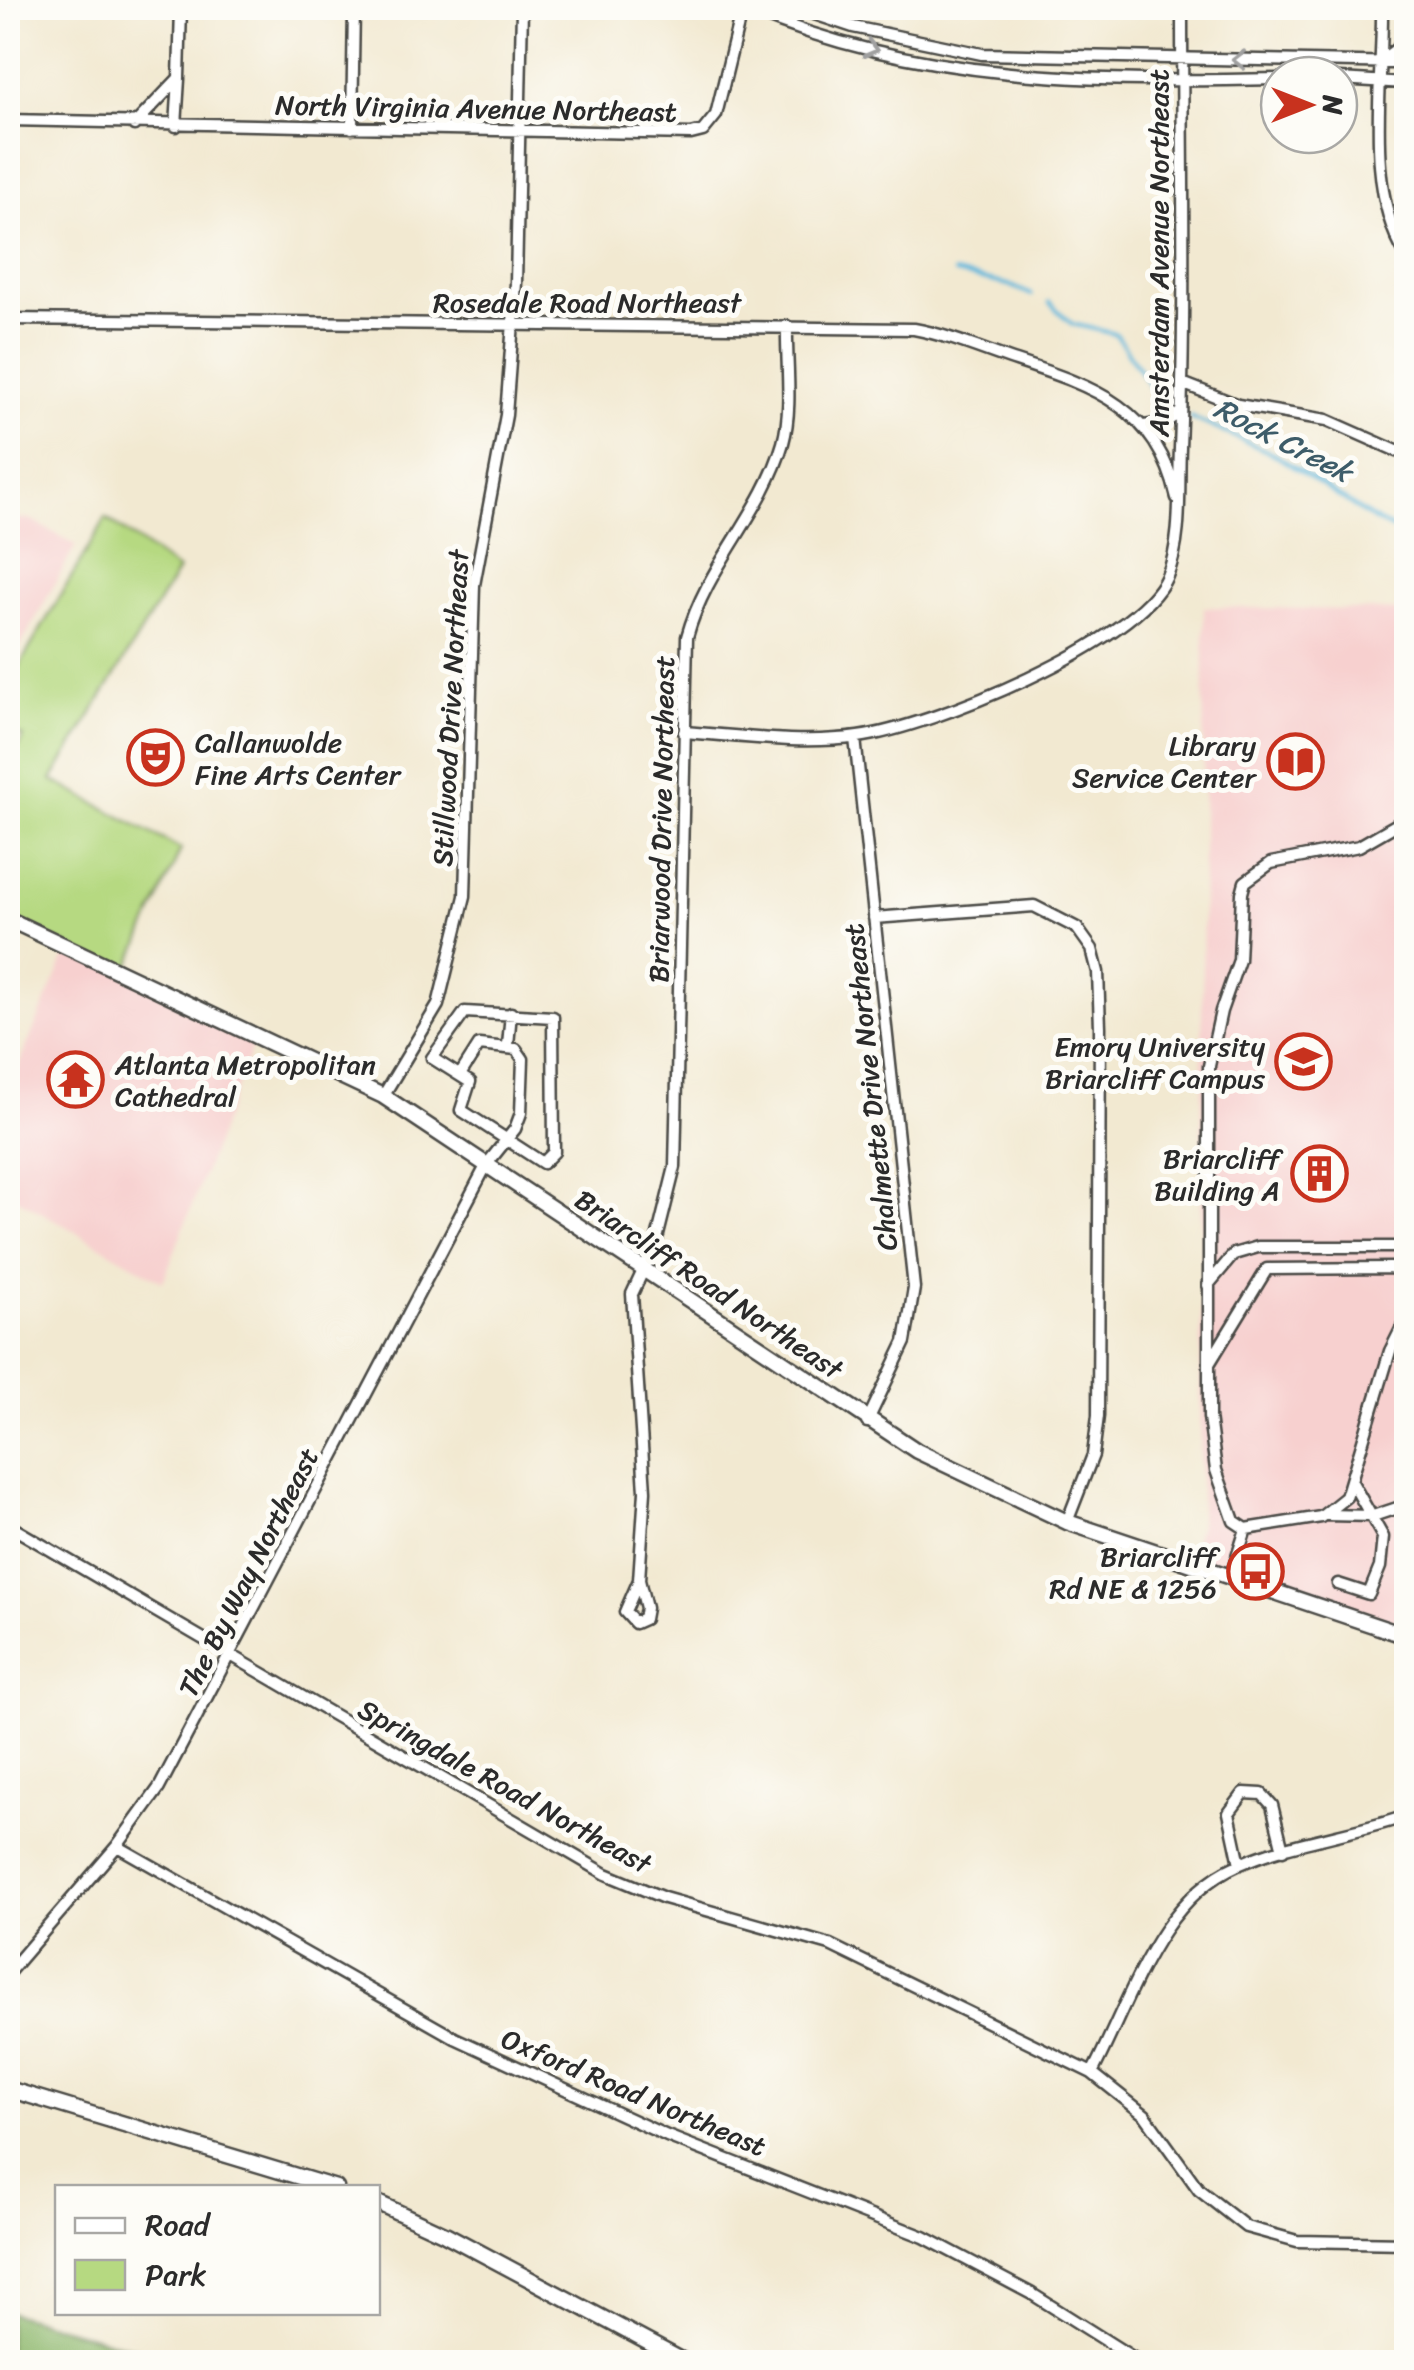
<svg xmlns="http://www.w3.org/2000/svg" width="1414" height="2370" font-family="Sriracha,sans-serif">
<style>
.built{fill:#f7d0cf}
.green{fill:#b6d981;stroke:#708256;stroke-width:2.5}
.forest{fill:#90b96f;stroke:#5e724d;stroke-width:2.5}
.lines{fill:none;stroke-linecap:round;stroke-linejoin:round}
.stream{stroke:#5fb8dc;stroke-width:4}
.street-casing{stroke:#494844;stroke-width:15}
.secondary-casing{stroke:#494844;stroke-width:19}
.street{stroke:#fff;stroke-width:10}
.secondary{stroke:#fff;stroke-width:14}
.oneway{stroke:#a0a0a0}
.labels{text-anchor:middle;stroke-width:10;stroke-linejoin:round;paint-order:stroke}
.street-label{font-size:28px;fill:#2b2b2b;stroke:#fdfcf7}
.poi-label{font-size:28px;fill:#2b2b2b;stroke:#fdfcf7;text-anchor:end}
.water-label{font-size:30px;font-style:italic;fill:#3d5c69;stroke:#fdfcf7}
</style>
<rect width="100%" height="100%" fill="#fdfcf7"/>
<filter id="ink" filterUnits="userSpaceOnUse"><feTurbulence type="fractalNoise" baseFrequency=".01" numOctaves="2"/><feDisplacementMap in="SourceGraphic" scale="20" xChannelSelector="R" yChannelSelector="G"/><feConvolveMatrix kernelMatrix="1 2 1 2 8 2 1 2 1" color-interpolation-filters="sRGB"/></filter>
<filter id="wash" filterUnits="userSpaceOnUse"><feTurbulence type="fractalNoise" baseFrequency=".0048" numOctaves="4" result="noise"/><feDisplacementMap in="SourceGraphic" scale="40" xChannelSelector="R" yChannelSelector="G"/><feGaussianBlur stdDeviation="2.25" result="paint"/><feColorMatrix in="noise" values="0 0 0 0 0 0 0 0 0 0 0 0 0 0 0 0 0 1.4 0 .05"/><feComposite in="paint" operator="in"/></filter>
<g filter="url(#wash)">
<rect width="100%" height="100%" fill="#f2e9d1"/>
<!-- built -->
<path class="built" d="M8,518L29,519L76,545L8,669Z
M1204,607L1406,611V1625L1188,1558L1200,1525Z
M69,948L256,1036L163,1282L8,1193V1089Z"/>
<!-- green -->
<path class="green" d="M106,518L178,570L52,780L181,849L126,974L8,919V767L23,737L8,728V685Z"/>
<!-- forest -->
<path class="forest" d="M8,2312L181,2362H8Z"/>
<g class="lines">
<!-- stream -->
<path class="stream" d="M955,273L1009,285L1032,295
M1049,302L1072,324L1116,334L1163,406L1173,410
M1190,417L1274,454L1376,521L1406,534"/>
</g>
</g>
<g filter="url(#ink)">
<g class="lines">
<defs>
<path id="street" d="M745,8C913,82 1099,83 1279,79
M796,8L853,27L982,54L1406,63
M1382,8C1383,83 1364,190 1406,255
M1383,59L1406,42
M1339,79L1406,83
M8,90L9,8
M8,120L691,134L703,131L716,115L742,8
M134,125L179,78L181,8
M176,126L179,79
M352,128L354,8
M8,319L914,329C947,335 978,348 1010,359C1091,386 1156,405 1177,498
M1182,383L1238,405L1327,420L1406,455
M1144,426L1164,423L1181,412
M684,732C740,736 801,745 858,737C931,727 1137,644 1167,576C1183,538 1178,488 1180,448C1186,301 1182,154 1182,8
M855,738L914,1288L905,1342L867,1422
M874,918L1034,906L1077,928L1092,949L1098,972L1100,1027L1098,1416L1093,1455L1067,1522
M465,1012L553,1017L554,1152L543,1163L461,1110L470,1082L432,1058Z
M508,1045L511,1013
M383,1096L438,1005L465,896L474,585L506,415L516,283L522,8
M1208,1285L1234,1254L1258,1247H1406
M1209,1364L1267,1269L1391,1268L1406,1272
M1326,1515L1373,1516L1406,1505
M8,1525L606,1874L664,1898L830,1945L1092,2073L1145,2115L1199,2190L1246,2227L1297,2241L1406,2243
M1246,1529L1234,1521L1216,1470L1209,1417V1066L1221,1011L1239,960L1242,893L1245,882L1271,863L1359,846L1406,819
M1230,1579L1246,1529L1321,1517L1346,1497L1390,1351L1406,1319
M639,1580L625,1612L635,1623L644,1619L646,1608L639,1580L645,1491L632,1294L656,1243L675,1167L687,637C706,566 763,513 783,443C793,407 786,363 787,326
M1338,1584L1369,1594L1380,1567L1383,1537L1353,1484
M117,1846L455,2038L667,2136L924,2237L1032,2294L1140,2362
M1240,1864L1229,1813L1244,1793L1262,1794L1272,1805L1283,1850
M8,1973L117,1846L159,1788L487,1164L515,1129L521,1113L523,1059L516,1049L479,1045L460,1075
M1092,2073C1130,2001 1158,1900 1238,1865C1291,1841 1352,1835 1406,1816"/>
<path id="secondary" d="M8,919L383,1096L917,1451L1067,1522L1406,1636
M8,2089L336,2188
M378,2203L445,2234L685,2362"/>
</defs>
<!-- street casing -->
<use href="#street" class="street-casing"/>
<!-- secondary casing -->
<use href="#secondary" class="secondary-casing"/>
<!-- street -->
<use href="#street" class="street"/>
<!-- secondary -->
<use href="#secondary" class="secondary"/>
</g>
<!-- one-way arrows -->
<defs><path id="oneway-chevron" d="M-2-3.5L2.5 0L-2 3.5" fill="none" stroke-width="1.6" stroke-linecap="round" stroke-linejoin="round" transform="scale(2.5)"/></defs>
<g class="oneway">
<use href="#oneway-chevron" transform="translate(871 49) rotate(16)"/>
<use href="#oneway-chevron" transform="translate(1239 60) rotate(-180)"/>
</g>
</g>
<!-- icons -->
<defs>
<symbol id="theatre-ring" viewBox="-11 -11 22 22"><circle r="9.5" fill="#fdfcf7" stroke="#c8321e" stroke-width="1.5"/><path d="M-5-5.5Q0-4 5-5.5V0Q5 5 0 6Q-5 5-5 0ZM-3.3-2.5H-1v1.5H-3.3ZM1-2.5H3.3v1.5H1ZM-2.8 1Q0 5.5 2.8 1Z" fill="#c8321e"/></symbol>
<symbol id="library-ring" viewBox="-11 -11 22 22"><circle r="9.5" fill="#fdfcf7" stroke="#c8321e" stroke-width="1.5"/><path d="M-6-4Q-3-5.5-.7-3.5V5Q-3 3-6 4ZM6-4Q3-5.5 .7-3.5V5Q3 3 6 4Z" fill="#c8321e"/></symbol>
<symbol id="university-ring" viewBox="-11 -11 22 22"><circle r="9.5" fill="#fdfcf7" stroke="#c8321e" stroke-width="1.5"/><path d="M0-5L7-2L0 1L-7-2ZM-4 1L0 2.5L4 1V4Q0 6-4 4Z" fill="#c8321e"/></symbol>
<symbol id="temple-ring" viewBox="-11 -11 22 22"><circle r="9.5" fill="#fdfcf7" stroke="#c8321e" stroke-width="1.5"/><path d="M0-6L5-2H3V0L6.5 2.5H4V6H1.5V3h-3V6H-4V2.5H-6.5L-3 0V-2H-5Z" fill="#c8321e"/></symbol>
<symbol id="building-ring" viewBox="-11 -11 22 22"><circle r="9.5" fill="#fdfcf7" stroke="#c8321e" stroke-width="1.5"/><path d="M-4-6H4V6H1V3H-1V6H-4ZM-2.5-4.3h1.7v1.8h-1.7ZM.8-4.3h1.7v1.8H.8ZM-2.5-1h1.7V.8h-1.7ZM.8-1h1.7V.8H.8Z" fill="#c8321e"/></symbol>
<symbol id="bus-ring" viewBox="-11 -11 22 22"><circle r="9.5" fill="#fdfcf7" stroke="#c8321e" stroke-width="1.5"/><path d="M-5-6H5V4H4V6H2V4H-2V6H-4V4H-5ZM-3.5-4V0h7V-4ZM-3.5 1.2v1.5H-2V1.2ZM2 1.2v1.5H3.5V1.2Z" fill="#c8321e"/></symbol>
</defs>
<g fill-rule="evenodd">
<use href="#theatre-ring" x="124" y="726" width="63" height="63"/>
<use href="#library-ring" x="1264" y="730" width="63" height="63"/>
<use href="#university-ring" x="1272" y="1030" width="63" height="63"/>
<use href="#temple-ring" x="44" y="1048" width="63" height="63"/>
<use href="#building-ring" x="1288" y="1142" width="63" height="63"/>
<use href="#bus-ring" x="1224" y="1540" width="63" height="63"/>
</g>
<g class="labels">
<!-- street labels -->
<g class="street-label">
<text transform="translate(476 108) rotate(1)" y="10">North Virginia Avenue Northeast</text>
<text transform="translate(1158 253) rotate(-90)" y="10">Amsterdam Avenue Northeast</text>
<text x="587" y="312">Rosedale Road Northeast</text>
<text transform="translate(450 708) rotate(-87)" y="10">Stillwood Drive Northeast</text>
<text transform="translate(661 819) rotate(-89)" y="10">Briarwood Drive Northeast</text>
<text transform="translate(870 1087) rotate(-96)" y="10">Chalmette Drive Northeast</text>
<text transform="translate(709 1284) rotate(34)" y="10">Briarcliff Road Northeast</text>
<text transform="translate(248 1572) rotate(-63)" y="10">The By Way Northeast</text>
<text transform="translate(505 1786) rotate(29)" y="10">Springdale Road Northeast</text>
<text transform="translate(634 2092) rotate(23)" y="10">Oxford Road Northeast</text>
</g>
<!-- poi labels -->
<g class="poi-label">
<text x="195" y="752" text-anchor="start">Callanwolde<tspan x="195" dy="32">Fine Arts Center</tspan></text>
<text x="1256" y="755">Library<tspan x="1256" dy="32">Service Center</tspan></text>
<text x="1265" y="1056">Emory University<tspan x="1265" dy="32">Briarcliff Campus</tspan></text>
<text x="115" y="1074" text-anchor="start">Atlanta Metropolitan<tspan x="115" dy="32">Cathedral</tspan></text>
<text x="1280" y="1168">Briarcliff<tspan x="1280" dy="32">Building A</tspan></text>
<text x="1217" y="1566">Briarcliff<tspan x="1217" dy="32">Rd NE &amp; 1256</tspan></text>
</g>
<!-- water labels -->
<g class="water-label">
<text transform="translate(1283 440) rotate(27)" y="10">Rock Creek</text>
</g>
</g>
<!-- margin -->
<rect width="1414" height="2370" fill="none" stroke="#fdfcf7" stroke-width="40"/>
<!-- legend -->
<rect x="55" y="2185" width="325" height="130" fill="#fdfcf7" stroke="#a9a8a5" stroke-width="2.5"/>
<rect x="75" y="2218" width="50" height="15" fill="#ffffff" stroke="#a9a8a5" stroke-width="2.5"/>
<text x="145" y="2235" font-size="30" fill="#2b2b2b">Road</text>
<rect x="75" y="2260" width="50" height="30" fill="#b6d981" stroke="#a9a8a5" stroke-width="2.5"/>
<text x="145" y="2285" font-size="30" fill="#2b2b2b">Park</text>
<!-- north arrow -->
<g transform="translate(1309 105) rotate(90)"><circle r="48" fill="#fdfcf7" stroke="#a9a8a5" stroke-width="2.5"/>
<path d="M0-8L18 38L0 25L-18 38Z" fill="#c8321e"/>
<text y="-15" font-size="28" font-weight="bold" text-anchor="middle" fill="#2b2b2b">N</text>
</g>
</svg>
